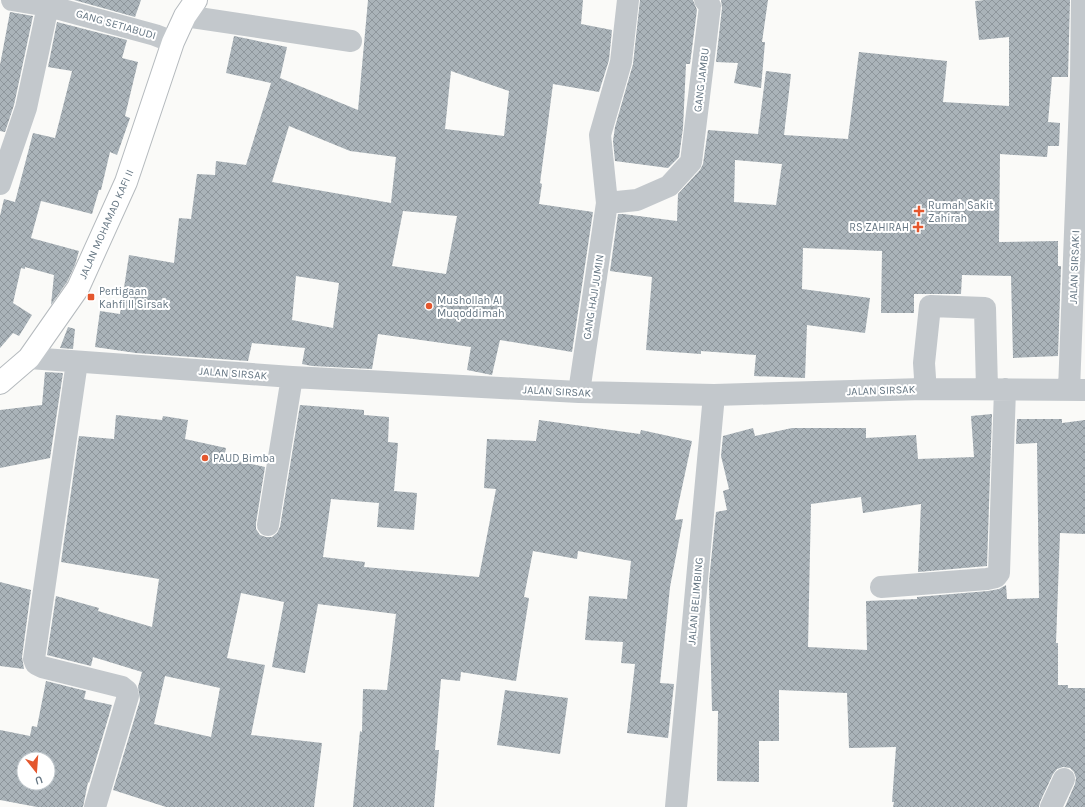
<svg xmlns="http://www.w3.org/2000/svg" width="1085" height="807" font-family="Karla,sans-serif">
<style>
.building{fill:url(#building-cross-hatch);fill-rule:evenodd}
.lines{fill:none;stroke-linecap:round;stroke-linejoin:round}
.major-casing{stroke:#b5babe;stroke-width:24}
.minor{stroke:#c3c8cc;stroke-width:22}
.major{stroke:#fff;stroke-width:22}
.poi-dot{fill:#e4572e;stroke:#fff;stroke-width:1.5}
.labels{text-anchor:middle;stroke-width:4;stroke-linejoin:round;paint-order:stroke}
.street-label{font-size:11px;fill:#657683;stroke:#fff}
.poi-label{font-size:11px;fill:#657683;stroke:#fff;text-anchor:start}
</style>
<defs>
<pattern id="building-cross-hatch" width="8" height="8" patternUnits="userSpaceOnUse"><rect width="8" height="8" fill="#aab3b9"/><path d="M0 0l8 8M0 8l8-8" fill="none" stroke="#8e969c"/></pattern>
</defs>
<rect width="100%" height="100%" fill="#fafaf8"/>
<!-- building -->
<path class="building" d="M74,0H141L135,17Z
M368,0H583L581,24L612,30L609,60L599,92L553,84L540,183L542,184L539,204L593,212L572,352L500,340L492,375L467,370L471,347L378,334L372,369L312,366L302,364L305,348L252,343L248,361L136,353L95,347L100,311L120,314L129,255L174,263L179,218L191,219L197,174L215,175L216,161L246,165L271,83L226,73L234,36L287,47L280,78L358,110ZM451,71L509,91L504,136L445,129ZM289,126L350,151L396,157L391,203L272,182ZM403,211L457,216L446,274L392,266ZM296,276L339,283L333,328L292,320Z
M640,0H693L697,10L690,64H686L683,128L679,157L668,168L615,161L613,141L615,127L633,64Z
M721,0H768L762,42H765L761,88L734,83L738,63L716,62L722,8Z
M985,0H1070L1068,77H1052L1048,122L1060,123L1059,146H1048L1047,157L1000,154L999,242L1058,241V266H1061L1058,356L1013,358L1011,276L962,275L961,294H914V313H881L882,251L803,248L802,289L870,298L865,333L807,325L805,378L754,376L756,355L701,351V354L646,350L652,277L610,271L618,214H623L677,221L678,194L700,170L703,164L708,130L758,134L766,71L791,74L784,135L848,139L859,52L947,61L943,102L1009,106V37L979,40L975,1ZM735,160L782,164L776,205L734,202Z
M10,12L33,16L14,105L5,132L0,131V65Z
M57,22L127,40L122,58L138,62L125,116L130,118L117,155L110,152L101,190H99L92,214L41,201L31,238L79,251L75,265L67,282L51,305L54,275L25,267V269L21,268L13,303L32,315L19,336L13,333L0,348V216L4,199L15,202L33,133L55,138L72,71L48,67Z
M68,327L75,329L73,349L60,348Z
M45,372L63,373L50,458L0,468V410L42,405Z
M300,405L364,410V415L389,417L388,442L398,443L394,491L417,493L414,530L377,527L379,503L331,499L323,557L365,562L364,567L479,577L496,489L484,488L487,439L536,441L539,420L640,434L641,430L692,441L675,520L683,519L670,587L660,683L674,684L668,738L627,733L635,664L621,663L623,642L585,640L589,596L627,599L631,561L578,551L577,559L533,551L524,597L529,598L516,681L461,672L460,681L441,679L435,750H439L434,807H353L360,731L362,732L363,689L387,690L396,614L318,604L305,673L272,667L284,602L241,593L227,658L265,665L251,735L322,743L314,807H166L113,790L140,700L138,687L142,672L93,657L91,666L47,655L56,596L99,608L98,611L152,627L159,579L61,562L79,436L114,439L116,415L162,420L163,416L188,420L185,439L226,448L224,458L265,467L256,523V529L260,535L266,537H272L277,533L280,527ZM165,676L220,688L211,737L154,724Z
M992,414L987,566L918,572L921,504L863,513L861,497L811,504L808,647L867,650L866,601L917,599V597L988,591L999,589L1006,585L1007,599L1039,598L1037,443L1016,444L1017,419H1062V423L1085,420V534L1060,533L1056,643H1058V685H1068V688H1085V807H1065L1075,784L1076,778L1074,772L1070,768L1063,767L1057,769L1053,774L1040,802L1039,807H893L894,802H892L896,747L849,748L847,693L779,690V741H759V782L717,781L718,711H712L709,581L716,512L727,510L723,491L729,489L721,456L723,436L753,428L755,436L792,428H866V438L916,435L918,459L974,457L971,416Z
M0,582L31,590L22,657L24,669L0,666Z
M46,681L86,691L84,699L112,705L89,783L88,782L83,807H37L0,800V730L30,736L32,726L37,727ZM24,759H48V783H24Z
M505,690L568,698L560,754L497,745Z"/>
<g class="lines">
<defs>
<path id="major" d="M0,383L29,358L78,288L126,182L173,42L185,16L196,0"/>
</defs>
<!-- major casing -->
<use href="#major" class="major-casing"/>
<!-- minor -->
<path class="minor" d="M12,0L48,6L155,35L173,42
M185,16L351,41
M0,184L26,108L48,6
M607,203L637,200L669,186L691,162L710,6L705,0
M29,358L292,377L579,392L714,395L923,389L1085,390
M77,362L34,659L36,664L42,667L122,687L127,691L128,696L95,807
M923,389L925,378L924,363L930,306L985,308L987,389
M1069,390L1081,75L1082,0
M579,392L607,203L600,135L621,62L628,0
M268,525L292,377
M881,587L987,579L996,577L999,573L1005,389
M676,807L714,395
M1051,807L1064,779"/>
<!-- major -->
<use href="#major" class="major"/>
</g>
<!-- markers -->
<g class="poi-dot">
<path d="M917 205h4v4h4v4h-4v4h-4v-4h-4v-4h4z"/>
<path d="M916 221h4v4h4v4h-4v4h-4v-4h-4v-4h4z"/>
<rect x="87" y="293" width="8" height="8" rx="2"/>
<circle cx="429" cy="306" r="4"/>
<circle cx="205" cy="458" r="4"/>
</g>
<g class="labels">
<!-- street labels -->
<g class="street-label">
<text transform="translate(116 24) rotate(16)" y="4">GANG SETIABUDI</text>
<text transform="translate(701 80) rotate(-83)" y="4">GANG JAMBU</text>
<text transform="translate(106 224) rotate(-66)" y="4">JALAN MOHAMAD KAFI II</text>
<text transform="translate(1074 267) rotate(-88)" y="4">JALAN SIRSAK I</text>
<text transform="translate(593 297) rotate(-81)" y="4">GANG HAJI JUMIN</text>
<text transform="translate(233 373) rotate(4)" y="4">JALAN SIRSAK</text>
<text transform="translate(881 390) rotate(-2)" y="4">JALAN SIRSAK</text>
<text transform="translate(557 391) rotate(3)" y="4">JALAN SIRSAK</text>
<text transform="translate(695 601) rotate(-85)" y="4">JALAN BELIMBING</text>
</g>
<!-- poi labels -->
<g class="poi-label">
<text x="928" y="209">Rumah Sakit<tspan x="928" dy="13">Zahirah</tspan></text>
<text x="909" y="231" text-anchor="end">RS ZAHIRAH</text>
<text x="99" y="295">Pertigaan<tspan x="99" dy="13">Kahfi II Sirsak</tspan></text>
<text x="437" y="304">Mushollah Al<tspan x="437" dy="13">Muqoddimah</tspan></text>
<text x="213" y="462">PAUD Bimba</text>
</g>
</g>
<!-- north arrow -->
<g transform="translate(36 771) rotate(163)"><circle r="19" fill="#ffffff" stroke="#c1c8cd"/>
<path d="M0-3L7 15L0 10L-7 15Z" fill="#e4572e"/>
<text y="-6" font-size="11" font-weight="bold" text-anchor="middle" fill="#657683">U</text>
</g>
</svg>
